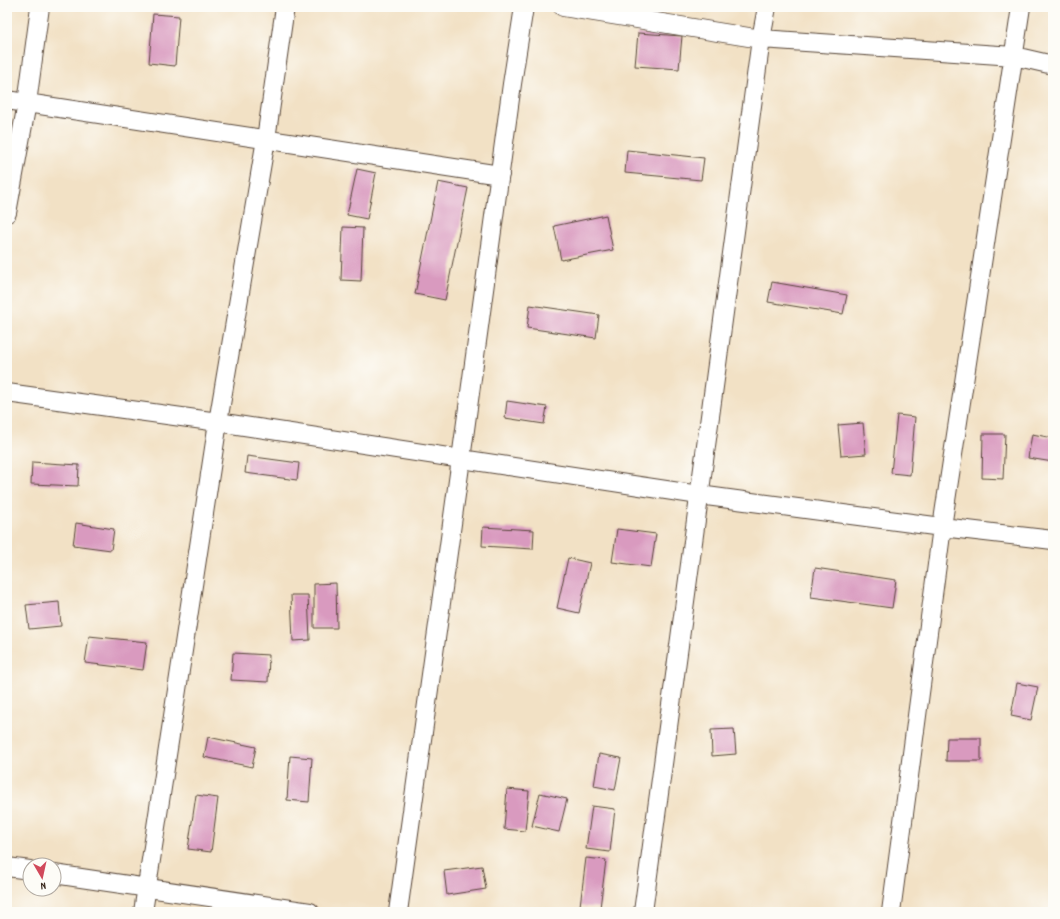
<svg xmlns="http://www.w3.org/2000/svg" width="1060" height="919" font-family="Dekko,sans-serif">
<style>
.building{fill:#d99abf}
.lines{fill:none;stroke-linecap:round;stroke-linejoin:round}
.minor-casing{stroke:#564537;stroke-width:20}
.minor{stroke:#fff;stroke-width:18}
</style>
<rect width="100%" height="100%" fill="#fdfcf7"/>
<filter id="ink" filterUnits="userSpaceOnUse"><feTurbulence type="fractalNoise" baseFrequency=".025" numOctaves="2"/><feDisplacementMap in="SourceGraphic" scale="8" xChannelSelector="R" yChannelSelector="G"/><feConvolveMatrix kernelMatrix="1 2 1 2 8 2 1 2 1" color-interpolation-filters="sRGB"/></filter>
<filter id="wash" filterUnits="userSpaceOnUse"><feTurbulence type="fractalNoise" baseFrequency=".012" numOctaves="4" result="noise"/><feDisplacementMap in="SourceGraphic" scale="16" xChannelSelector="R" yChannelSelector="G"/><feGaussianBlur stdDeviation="0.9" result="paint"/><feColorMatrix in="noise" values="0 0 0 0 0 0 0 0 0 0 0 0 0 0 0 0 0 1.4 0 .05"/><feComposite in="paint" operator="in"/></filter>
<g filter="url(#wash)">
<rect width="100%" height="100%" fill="#f2e1c5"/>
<g id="blocks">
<!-- building -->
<path class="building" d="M153,14L179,16L175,66L149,63Z
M638,33L682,36L679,69L635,66Z
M627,150L704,158L701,180L625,173Z
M357,169L376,173L367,219L347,215Z
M438,182L468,188L445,300L415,294Z
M606,215L613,250L561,260L554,226Z
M343,227L363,228L361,281L341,280Z
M772,282L847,295L843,314L768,302Z
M530,305L599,315L596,338L527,328Z
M507,401L547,407L544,424L505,418Z
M897,415L915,417L910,475L891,473Z
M863,423L866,454L841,456L838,425Z
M983,434H1005L1003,479L982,478Z
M1032,434L1053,438V462L1028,458Z
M247,456L299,463L297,480L245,473Z
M32,462L79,465L78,486L31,484Z
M76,523L114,529L111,550L73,545Z
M483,527L534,530L533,549L482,546Z
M617,529L656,534L651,567L612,562Z
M568,558L590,563L579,613L557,608Z
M815,568L896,580L892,608L811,597Z
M336,583L337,628H314V584Z
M291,595H308L310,640L293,641Z
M59,602L61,626L29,629L26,605Z
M89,636L147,642L143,670L85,663Z
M233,653L269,655L268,682L231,680Z
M1017,683L1038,687L1031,720L1011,716Z
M734,729L736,754L712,756L711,730Z
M208,737L256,747L252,767L204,757Z
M947,738H981V761H946Z
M599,754L621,758L615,790L594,786Z
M290,756L312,758L309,802L287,800Z
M507,789L529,791L525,831L504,829Z
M540,793L567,799L559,832L532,826Z
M196,795L218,798L211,852L188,849Z
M592,806L615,809L610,852L586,849Z
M586,858L606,860L600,908L580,906Z
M482,866L486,889L447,895L444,871Z"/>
</g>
</g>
<g filter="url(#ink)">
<use href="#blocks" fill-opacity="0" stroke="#564537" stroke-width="1"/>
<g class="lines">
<defs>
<path id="minor" d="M563,7L761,39L1014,56L1053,65
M7,100L500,175
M7,213L27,103L40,7
M7,393L218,422L699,495L942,527L1053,540
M7,867L30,870
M54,874L310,912
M143,912L218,422L266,139L285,7
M398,912L461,459L512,84L524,7
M643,912L761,39L767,7
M891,912L942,527L1021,7"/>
</defs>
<!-- minor casing -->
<use href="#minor" class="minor-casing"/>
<!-- minor -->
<use href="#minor" class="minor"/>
</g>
</g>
<!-- margin -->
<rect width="1060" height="919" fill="none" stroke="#fdfcf7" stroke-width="24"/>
<!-- north arrow -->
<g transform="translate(42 877) rotate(171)"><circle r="19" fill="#fdfcf7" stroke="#afa8a0"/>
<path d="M0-3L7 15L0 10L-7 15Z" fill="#d1495b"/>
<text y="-6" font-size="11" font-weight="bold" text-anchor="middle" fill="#3b2a1e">N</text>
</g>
</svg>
